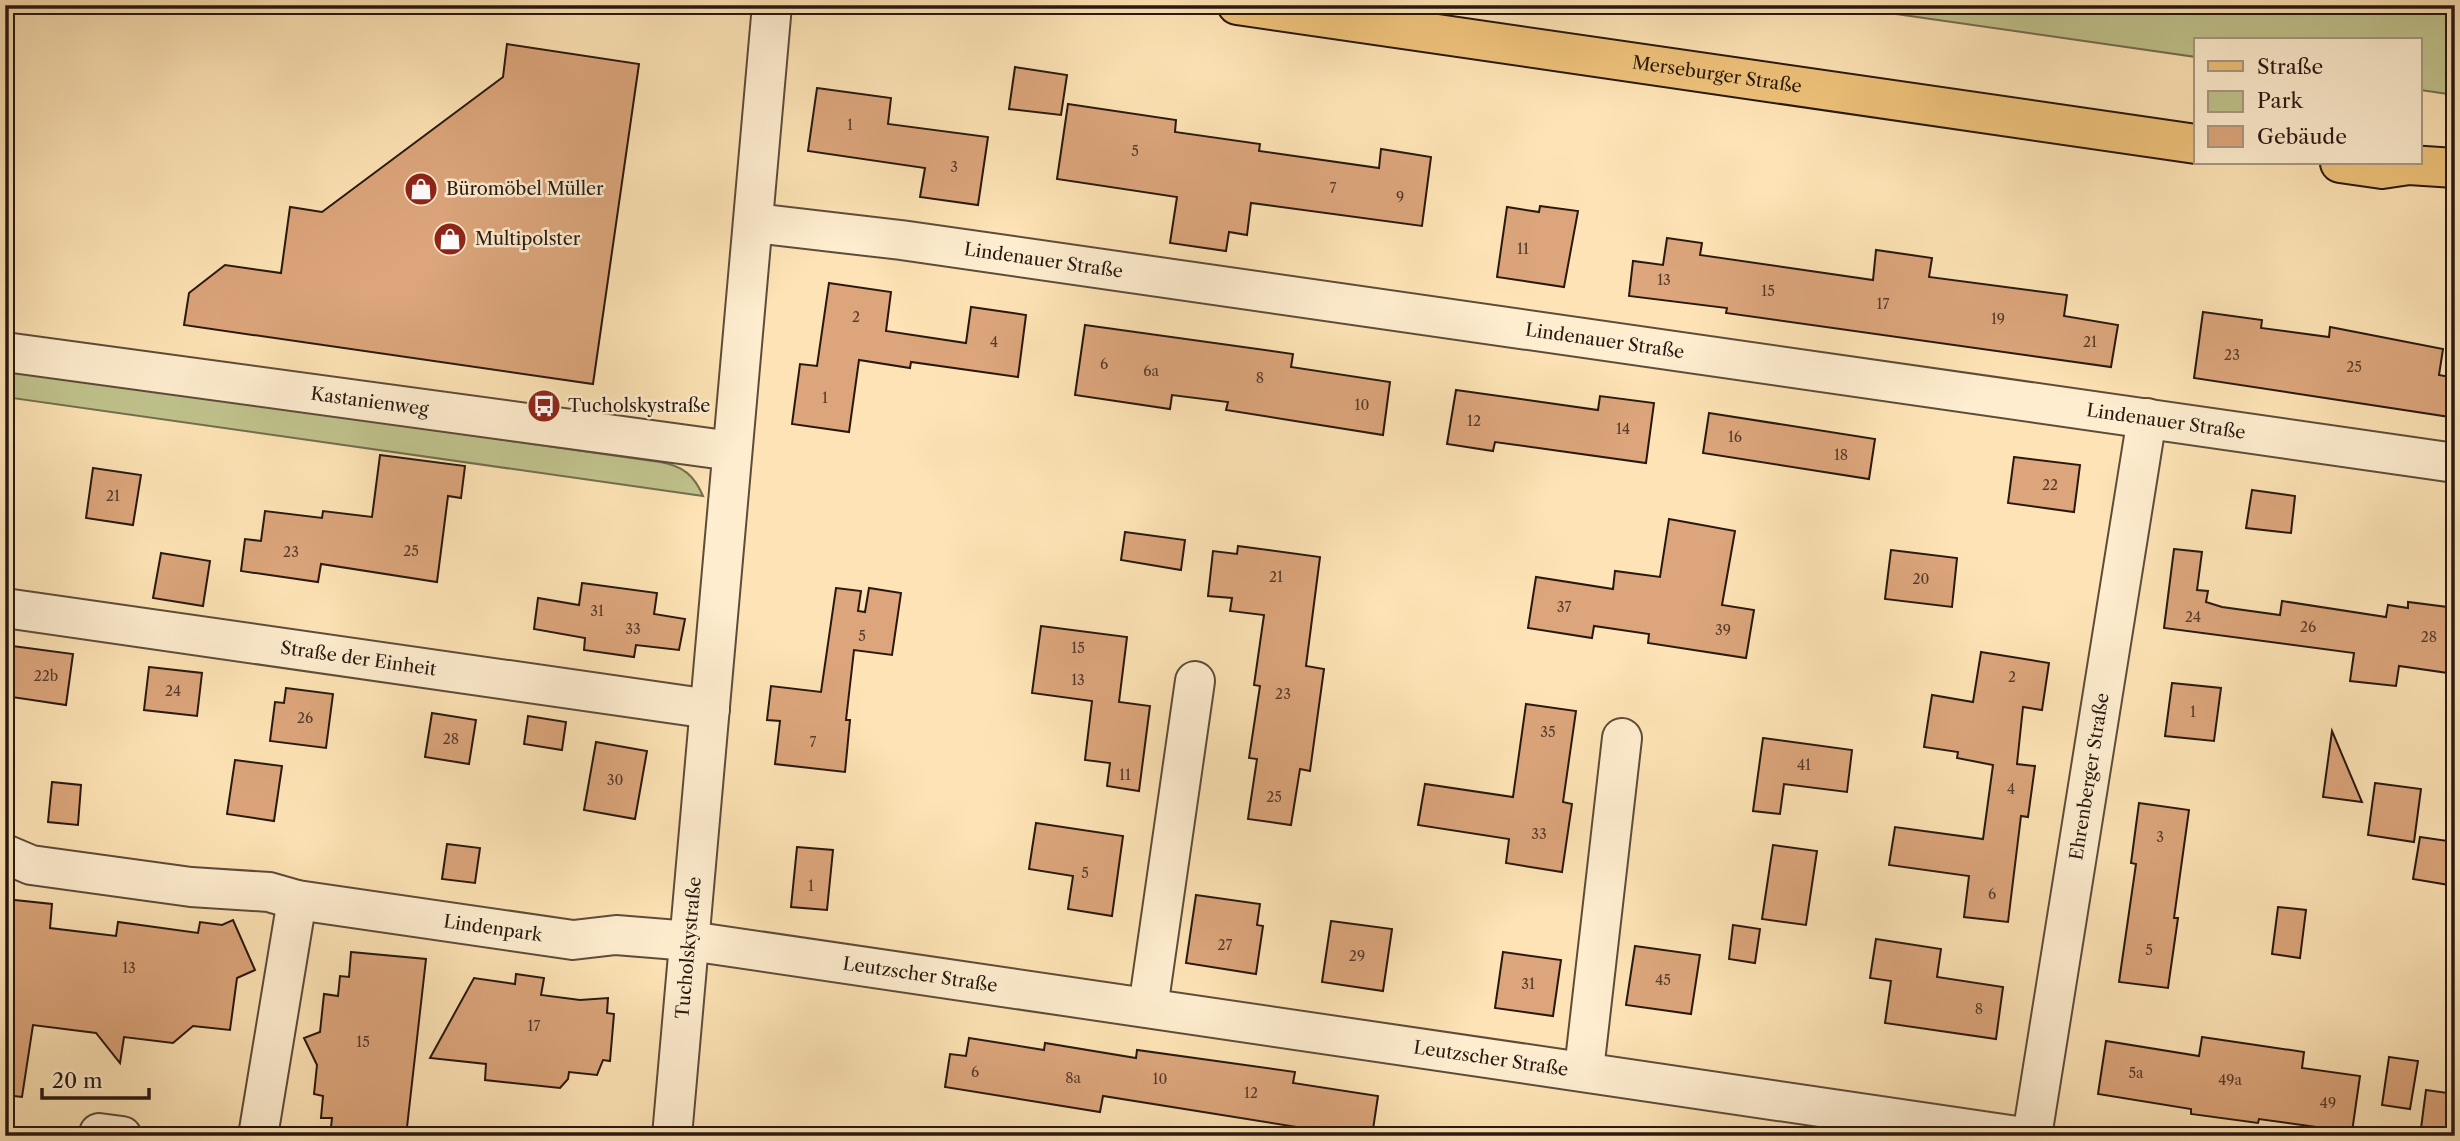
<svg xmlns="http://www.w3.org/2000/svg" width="2460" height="1141" font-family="'Libre Caslon Text',serif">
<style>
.green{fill:#c0c38d;stroke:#746e4f;stroke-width:2}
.building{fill:#dca57b;stroke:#291811;stroke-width:2}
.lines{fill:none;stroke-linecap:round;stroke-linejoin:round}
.minor-casing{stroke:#5e4b3a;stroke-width:42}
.major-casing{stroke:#291811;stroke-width:42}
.minor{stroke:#feedcf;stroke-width:38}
.major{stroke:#eec27a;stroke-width:38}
.labels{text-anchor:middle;stroke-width:5;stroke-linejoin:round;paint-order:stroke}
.number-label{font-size:14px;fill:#563b2c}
.street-label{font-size:18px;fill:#291811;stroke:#feedcf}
.poi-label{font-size:18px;fill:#291811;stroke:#feedcf;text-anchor:start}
</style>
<rect width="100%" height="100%" fill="#fde3b5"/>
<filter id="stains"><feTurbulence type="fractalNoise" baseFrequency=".00286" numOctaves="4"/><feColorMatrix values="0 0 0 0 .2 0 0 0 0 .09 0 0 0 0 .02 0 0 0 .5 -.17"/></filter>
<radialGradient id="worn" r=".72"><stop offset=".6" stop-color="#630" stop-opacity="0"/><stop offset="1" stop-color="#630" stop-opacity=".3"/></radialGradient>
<!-- green -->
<path class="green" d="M1833,5H2455V95L2420,90V40H2196V57Z
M5,369L660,462C683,466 694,475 703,496L5,397Z"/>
<!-- building -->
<path class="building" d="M507,44L639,64L593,384L184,325L189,293L225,265L281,273L290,207L322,212L503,77Z
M1015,67L1067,75L1061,115L1009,109Z
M817,88L891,98L888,124L988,137L978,205L920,197L925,168L808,151Z
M1068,104L1176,120L1175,132L1260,144L1259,151L1379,168L1381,149L1431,157L1422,226L1251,203L1247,235L1229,232L1226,251L1170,243L1177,197L1057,179Z
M1540,206L1578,211L1564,287L1497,277L1507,207L1539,212Z
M1667,238L1702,243L1700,255L1873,280L1876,250L1932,258L1929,277L2067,295L2064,316L2118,325L2111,367L1726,313L1727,308L1629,296L1633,261L1663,265Z
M829,283L891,292L886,331L966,343L971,307L1026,315L1018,377L911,362L910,368L859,360L849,432L792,424L800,364L817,366Z
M2203,312L2262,320L2261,328L2329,337L2330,327L2443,349L2439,375L2455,378L2450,417L2194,378Z
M1085,325L1293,354L1291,367L1390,382L1383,435L1226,410L1228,402L1172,395L1170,409L1075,395Z
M1456,390L1598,410L1600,396L1654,403L1646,463L1495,442L1493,451L1447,444Z
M1709,413L1875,439L1869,479L1703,453Z
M380,455L465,466L461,498L448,496L437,582L321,564L318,582L241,571L245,539L261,541L265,511L322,518L323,511L372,517Z
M2014,457L2080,465L2074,512L2008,503Z
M93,468L141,475L133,525L86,518Z
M2252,490L2295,496L2291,533L2246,528Z
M1669,519L1735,531L1722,605L1754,610L1746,658L1648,643L1649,634L1594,626L1592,638L1528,628L1536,577L1613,589L1615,571L1660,577Z
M1125,532L1185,540L1181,570L1121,560Z
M1238,546L1320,557L1306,666L1324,669L1310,771L1300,769L1291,825L1248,819L1257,759L1249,758L1260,686L1254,685L1264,615L1230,611L1232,598L1208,596L1213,551L1237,554Z
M2174,549L2202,552L2197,590L2208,591L2206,602L2222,607L2280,615L2282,601L2386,617L2388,605L2408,608V602L2455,608V674L2399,666L2396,686L2350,681L2354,653L2164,628Z
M1891,550L1957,558L1952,607L1885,599Z
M161,553L210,561L203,606L153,598Z
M582,583L657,593L654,614L685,619L679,650L636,645L634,657L584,650L585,638L534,629L538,598L579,605Z
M836,588L861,591L858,611L865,612L869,588L901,593L892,655L854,650L846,720H850L845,772L775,764L780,721L767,720L771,686L821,692Z
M1041,626L1127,637L1119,702L1150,706L1139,791L1107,786L1110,763L1085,760L1092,701L1032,693Z
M5,645L73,654L66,705L5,696Z
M1981,652L2049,663L2042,710L2023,707L2017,764L2035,766L2028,817L2021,816L2008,922L1964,917L1969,876L1889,865L1895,827L1983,839L1993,765L1957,758L1958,752L1924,747L1932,695L1973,702Z
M149,667L202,673L197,716L144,710Z
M2172,683L2221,688L2214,741L2165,736Z
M286,688L333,694L326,748L270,741L275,702L284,703Z
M1526,704L1576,711L1563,802L1572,804L1562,872L1506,863L1509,839L1418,825L1425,784L1513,797Z
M432,713L476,720L469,764L425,757Z
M528,716L566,722L562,750L524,744Z
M2332,731L2362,802L2323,797Z
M1763,738L1852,750L1847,792L1784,784L1780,814L1753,811Z
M596,742L647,751L635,819L584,810Z
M235,760L282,766L274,821L227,814Z
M52,782L81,785L78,825L48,822Z
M2375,783L2421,789L2414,842L2368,835Z
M2139,803L2189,810L2174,918H2178L2168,988L2119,982L2136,864L2131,863Z
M1036,823L1123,836L1112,916L1068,909L1073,876L1029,869Z
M2420,837L2455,842V886L2413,879Z
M447,844L480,848L475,883L442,879Z
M1773,845L1817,851L1806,925L1762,919Z
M797,847L833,850L827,910L791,907Z
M1196,895L1260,904L1257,925L1263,926L1256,974L1186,963Z
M5,899L52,904L50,928L116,936L118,922L198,933L200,922L222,925L233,920L255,970L237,978L230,1030L193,1026L173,1043L124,1037L120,1063L96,1033L33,1025L22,1097L5,1095Z
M2278,907L2306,910L2300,958L2272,954Z
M1331,921L1392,929L1383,991L1322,982Z
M1733,925L1760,929L1755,963L1729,959Z
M1876,939L1941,949L1937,977L2003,987L1996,1039L1885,1023L1891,981L1870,978Z
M1635,946L1700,955L1691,1014L1626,1005Z
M351,952L426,959L406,1136H330L332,1118H321L323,1096L314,1094L317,1065L304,1038L320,1032L324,994L338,996L340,976L349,977Z
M1503,952L1561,960L1553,1016L1495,1008Z
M516,974L544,978L541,995L580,1000L608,998L607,1013L614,1014L610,1061L603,1060L597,1075L569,1072L568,1079L560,1088L485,1080L486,1064L430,1058L474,978L515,984Z
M2202,1037L2304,1052L2302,1068L2360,1076L2352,1132L2259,1119L2258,1123L2191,1114V1109L2098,1094L2106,1041L2199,1056Z
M969,1038L1044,1050L1045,1043L1136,1058L1137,1050L1295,1072L1293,1083L1378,1096L1372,1136H1321L1322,1131L1103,1096L1100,1112L945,1087L950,1054L966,1056Z
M2389,1057L2418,1061L2410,1109L2382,1105Z
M2426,1090L2455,1094V1136H2420Z"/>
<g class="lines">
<defs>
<g id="minor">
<path id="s1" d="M754,223L901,240L2455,463"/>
<path id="s2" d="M5,352L732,451"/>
<path id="s3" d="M5,608L710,709"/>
<path id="s4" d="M5,854L31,865L191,887L269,892L297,900L573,940L616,935L690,941L2017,1136"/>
<path d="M1148,1008L1195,681"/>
<path d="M1584,1070L1622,738"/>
<path d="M99,1133L122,1136"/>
<path d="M258,1136L297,900"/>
<path id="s5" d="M672,1136L772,5"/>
<path id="s6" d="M2032,1136L2147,418"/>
</g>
<g id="major">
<path id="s7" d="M1237,5L2196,144"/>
<path d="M2340,163L2382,169L2409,165L2455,168"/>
</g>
</defs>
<!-- minor casing -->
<use href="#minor" class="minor-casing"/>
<!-- major casing -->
<use href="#major" class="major-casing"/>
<!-- minor -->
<use href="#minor" class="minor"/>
<!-- major -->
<use href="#major" class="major"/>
</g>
<!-- icons -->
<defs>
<symbol id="shop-disc" viewBox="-11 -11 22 22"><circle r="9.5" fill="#8f2418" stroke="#feedcf"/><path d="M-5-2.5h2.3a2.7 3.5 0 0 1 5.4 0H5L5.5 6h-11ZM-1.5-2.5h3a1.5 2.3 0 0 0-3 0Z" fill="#fff"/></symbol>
<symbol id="bus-disc" viewBox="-11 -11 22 22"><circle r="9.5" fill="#8f2418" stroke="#feedcf"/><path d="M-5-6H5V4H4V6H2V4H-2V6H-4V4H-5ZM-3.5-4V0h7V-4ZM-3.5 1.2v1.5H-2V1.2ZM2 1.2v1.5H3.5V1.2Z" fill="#fff"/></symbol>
</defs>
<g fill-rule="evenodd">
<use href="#shop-disc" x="402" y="170" width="38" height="38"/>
<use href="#shop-disc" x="431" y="220" width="38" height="38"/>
<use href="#bus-disc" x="525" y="387" width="38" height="38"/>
</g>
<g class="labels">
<!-- number labels -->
<g class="number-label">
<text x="850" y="130">1</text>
<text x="1135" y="156">5</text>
<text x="954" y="172">3</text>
<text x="1333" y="193">7</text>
<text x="1400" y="202">9</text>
<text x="1523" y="254">11</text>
<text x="1664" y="285">13</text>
<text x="1768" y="296">15</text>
<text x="1883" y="309">17</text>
<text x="856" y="322">2</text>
<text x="1998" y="324">19</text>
<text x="994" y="347">4</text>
<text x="2090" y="347">21</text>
<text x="2232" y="360">23</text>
<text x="1104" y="369">6</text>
<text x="2354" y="372">25</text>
<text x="1151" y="376">6a</text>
<text x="1260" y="383">8</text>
<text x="825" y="403">1</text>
<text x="1362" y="410">10</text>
<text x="1474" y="426">12</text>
<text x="1623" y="434">14</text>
<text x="1735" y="442">16</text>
<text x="1841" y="460">18</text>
<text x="2050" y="490">22</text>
<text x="113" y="501">21</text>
<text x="411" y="556">25</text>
<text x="291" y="557">23</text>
<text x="1276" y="582">21</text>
<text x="1921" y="584">20</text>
<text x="1564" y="612">37</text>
<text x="597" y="616">31</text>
<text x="2193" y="622">24</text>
<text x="2308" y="632">26</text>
<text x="633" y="634">33</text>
<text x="1723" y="635">39</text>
<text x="862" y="641">5</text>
<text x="2429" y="642">28</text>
<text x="1078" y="653">15</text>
<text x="46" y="681">22b</text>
<text x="2012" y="682">2</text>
<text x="1078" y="685">13</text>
<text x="173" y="696">24</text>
<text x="1283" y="699">23</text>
<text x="2193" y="717">1</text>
<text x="305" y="723">26</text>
<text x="1548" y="737">35</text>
<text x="451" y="744">28</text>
<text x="813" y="747">7</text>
<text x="1804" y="770">41</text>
<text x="1125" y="780">11</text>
<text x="615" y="785">30</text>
<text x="2011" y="794">4</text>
<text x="1274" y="802">25</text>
<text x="1539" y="839">33</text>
<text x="2160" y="842">3</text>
<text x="1085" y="878">5</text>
<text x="811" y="891">1</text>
<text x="1992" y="899">6</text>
<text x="1225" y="950">27</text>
<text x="2149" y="955">5</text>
<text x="1357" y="961">29</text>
<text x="129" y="973">13</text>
<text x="1663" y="985">45</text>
<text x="1528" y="989">31</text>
<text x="1979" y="1014">8</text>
<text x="534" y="1031">17</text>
<text x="363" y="1047">15</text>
<text x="975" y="1077">6</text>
<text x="2136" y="1078">5a</text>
<text x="1073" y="1083">8a</text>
<text x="1160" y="1084">10</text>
<text x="2230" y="1085">49a</text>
<text x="1251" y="1098">12</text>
<text x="2328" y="1108">49</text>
</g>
<!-- street labels -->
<g class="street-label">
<text dy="6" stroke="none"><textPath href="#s7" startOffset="485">Merseburger Straße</textPath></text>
<text dy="6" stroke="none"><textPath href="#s1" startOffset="292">Lindenauer Straße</textPath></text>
<text dy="6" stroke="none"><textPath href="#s1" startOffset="859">Lindenauer Straße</textPath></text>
<text dy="6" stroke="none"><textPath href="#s2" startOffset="368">Kastanienweg</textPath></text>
<text dy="6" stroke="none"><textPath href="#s1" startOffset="1426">Lindenauer Straße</textPath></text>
<text dy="6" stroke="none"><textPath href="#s3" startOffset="357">Straße der Einheit</textPath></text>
<text dy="6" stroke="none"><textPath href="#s6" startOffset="364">Ehrenberger Straße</textPath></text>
<text dy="6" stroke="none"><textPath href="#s4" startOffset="495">Lindenpark</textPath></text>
<text dy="6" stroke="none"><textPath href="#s5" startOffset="189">Tucholskystraße</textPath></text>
<text dy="6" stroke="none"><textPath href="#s4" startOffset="926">Leutzscher Straße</textPath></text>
<text dy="6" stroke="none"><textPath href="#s4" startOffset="1503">Leutzscher Straße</textPath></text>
</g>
<!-- poi labels -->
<g class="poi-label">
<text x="446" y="195">Büromöbel Müller</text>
<text x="475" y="245">Multipolster</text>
<text x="568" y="412">Tucholskystraße</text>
</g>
</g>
<!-- margin -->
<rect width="2460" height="1141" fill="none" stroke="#fde3b5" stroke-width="28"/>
<rect x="7" y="7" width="2446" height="1127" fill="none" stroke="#291811" stroke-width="3.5"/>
<rect x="14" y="14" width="2432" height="1113" fill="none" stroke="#291811" stroke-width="2"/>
<!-- legend -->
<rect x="2194" y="38" width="228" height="126" fill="#feedcf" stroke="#a99883" stroke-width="2"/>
<rect x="2208" y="61" width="35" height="10" fill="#eec27a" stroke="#a99883" stroke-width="2"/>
<text x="2257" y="74" font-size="21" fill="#291811">Straße</text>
<rect x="2208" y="91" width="35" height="21" fill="#c0c38d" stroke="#a99883" stroke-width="2"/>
<text x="2257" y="108" font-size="21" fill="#291811">Park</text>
<rect x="2208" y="126" width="35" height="21" fill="#dca57b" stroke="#a99883" stroke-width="2"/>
<text x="2257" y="144" font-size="21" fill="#291811">Gebäude</text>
<!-- scale -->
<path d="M42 1088v10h107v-10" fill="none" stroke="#291811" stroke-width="3.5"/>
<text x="52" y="1088" font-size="21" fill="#291811" stroke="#feedcf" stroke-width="5" paint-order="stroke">20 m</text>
<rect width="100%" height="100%" filter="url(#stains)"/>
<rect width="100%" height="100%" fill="url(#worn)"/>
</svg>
